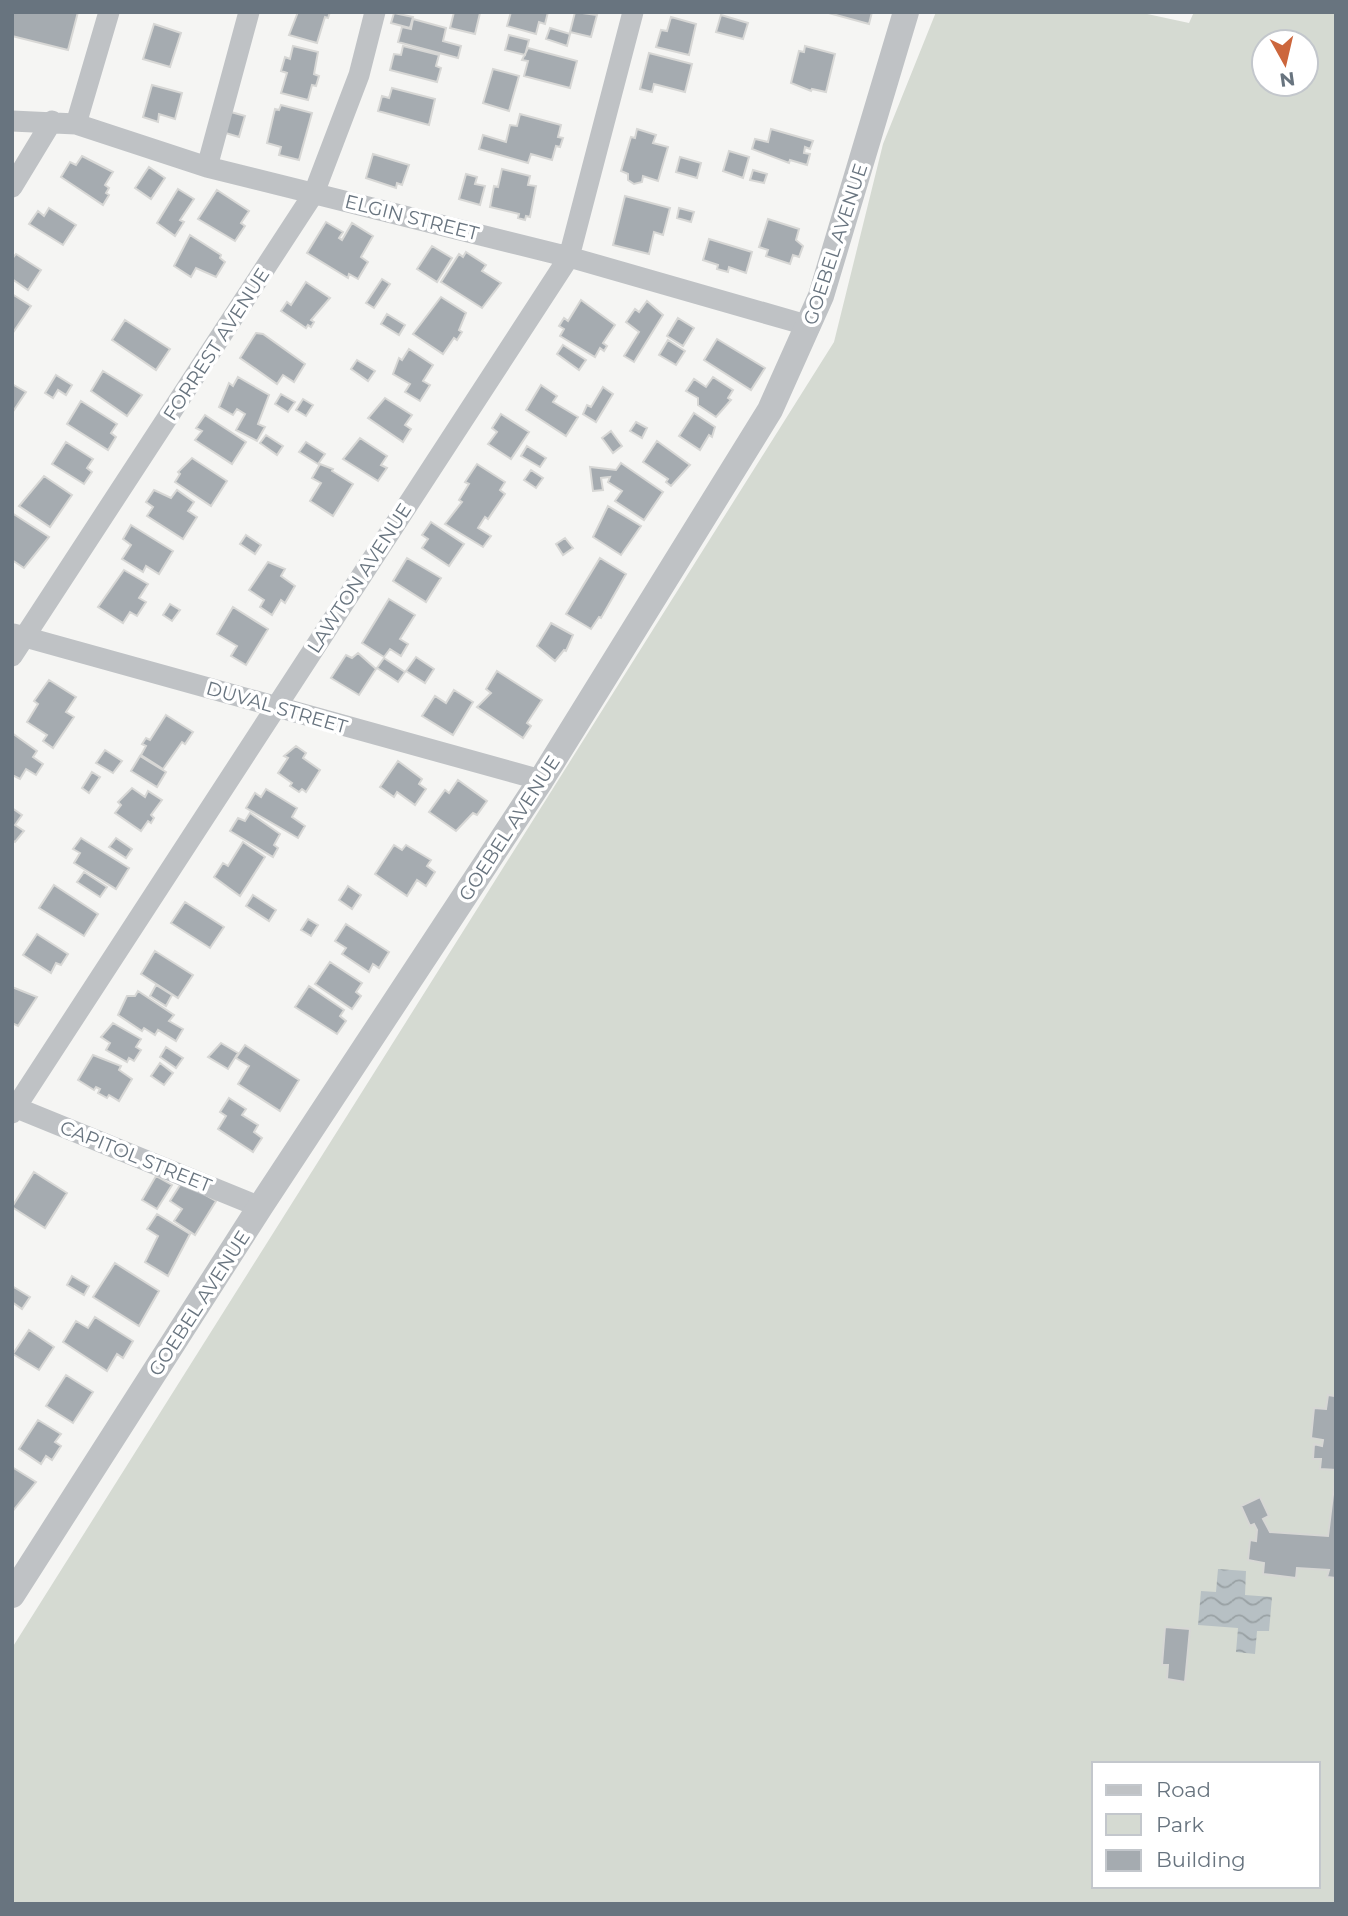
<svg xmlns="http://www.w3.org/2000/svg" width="1348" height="1916" font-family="Montserrat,sans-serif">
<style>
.green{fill:#d5dad2;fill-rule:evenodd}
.water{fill:url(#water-waves)}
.building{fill:#a5abb0;stroke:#d7d7d5;stroke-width:2}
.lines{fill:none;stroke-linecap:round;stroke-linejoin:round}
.minor{stroke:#bfc2c5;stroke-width:21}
.tertiary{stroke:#bfc2c5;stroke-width:26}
.labels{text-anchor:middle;stroke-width:7;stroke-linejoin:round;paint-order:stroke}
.street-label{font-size:19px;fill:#68747f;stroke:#fff}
</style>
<defs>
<pattern id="water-waves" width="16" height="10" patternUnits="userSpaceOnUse" patternTransform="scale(1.75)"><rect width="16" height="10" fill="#b7c0c4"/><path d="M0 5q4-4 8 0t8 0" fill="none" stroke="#99a1a4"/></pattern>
</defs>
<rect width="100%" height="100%" fill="#f5f5f3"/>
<!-- green -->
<path class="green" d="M936,12H1138L1189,23L1194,12H1336V1904H12V1648L834,342L883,144ZM1264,42H1306V84H1264ZM1094,1764H1318V1886H1094Z"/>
<!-- water -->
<path class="water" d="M1218,1569L1246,1571L1245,1595L1272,1597L1269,1631H1257L1255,1654L1236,1652L1238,1628L1198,1625L1201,1591L1216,1592Z"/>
<!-- building -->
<path class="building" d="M12,12H78L68,50L12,36Z
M298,12H330L328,18L325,17L317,43L289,35Z
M454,12L480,13L475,34L450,28Z
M511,12H548L545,24L539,22L536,34L507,26Z
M575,12L597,15L591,37L570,32Z
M825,12H872L869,24Z
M394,13L413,17L410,28L391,23Z
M721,15L748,23L743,39L716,32Z
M671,17L696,24L689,55L656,47L661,30L667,31Z
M413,19L446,28L443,41L461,46L458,58L398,42L402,27L411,29Z
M154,24L181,33L170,67L143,59Z
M550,28L570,34L567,46L546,39Z
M509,35L529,40L525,55L505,50Z
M293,46L318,52L314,74L319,76L316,86L312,85L308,100L281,93L287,73L281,71L285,57L290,59Z
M403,46L439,55L436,66L441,68L437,82L390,70L394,54L401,55Z
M805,46L835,54L826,92L812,89L811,91L791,83L799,51L804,52Z
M528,48L577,61L570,88L524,76L528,61L522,60Z
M649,53L692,64L685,92L654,84L652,92L640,89Z
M493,69L519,76L509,111L483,103Z
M152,85L182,93L175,119L159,114L158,122L143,117Z
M392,88L435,99L429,125L378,111L382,96L389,98Z
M281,105L312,113L299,160L279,155L281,147L267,143L275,109L279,110Z
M224,110L245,116L239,137L219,131Z
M520,114L561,125L558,137L563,138L560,147L556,146L552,160L531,154L528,163L479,149L483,135L506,142L510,125L517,126Z
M637,129L656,135L653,143L668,147L658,181L643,176L642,182L634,184L628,180V174L621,171L631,137L635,138Z
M771,129L813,141L810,149L805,147L804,153L810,154L807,165L790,160L789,163L752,149L755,139L768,142Z
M729,151L749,157L743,178L723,171Z
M373,154L409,165L402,185L397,183L396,188L366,178Z
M82,156L113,172L105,185L109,188L106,193L109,195L103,205L61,177L70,162L76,165Z
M680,157L701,163L697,178L676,172Z
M149,167L165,178L151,199L135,188Z
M502,169L530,176L528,185L536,186L530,217L526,216L525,220L518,218L519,214L490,207L494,186L498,187Z
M753,170L767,174L764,183L750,180Z
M466,174L477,177L475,184L485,186L480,205L459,199Z
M178,189L194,199L180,220L184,222L175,236L157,223Z
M217,190L249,211L241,223L245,226L235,241L198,219Z
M625,196L670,208L663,235L654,232L649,254L613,245Z
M49,208L76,225L63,245L29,224L38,211L44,216Z
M679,208L694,212L691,222L677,218Z
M768,219L799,229L796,240L803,246L799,257L793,255L790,264L766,256L768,250L759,247Z
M326,222L343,232L339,238L342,240L352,223L373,236L361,257L368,262L358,279L349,274L348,278L307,253Z
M190,235L221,255L220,258L225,262L216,277L196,268L191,277L174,266Z
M709,239L752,252L746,273L729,267L728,272L717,269L718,265L703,260Z
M432,246L452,258L437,282L417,269Z
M466,252L486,265L482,271L501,283L482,308L441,282L459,254L463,257Z
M16,254L41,270L28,290L12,279V259Z
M382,279L390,284L374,308L366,303Z
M306,282L330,298L311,320L314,322L311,327L308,325L306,328L281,311L287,302L291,305Z
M12,294L31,306L12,334Z
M441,297L466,313L459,330L462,332L457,340L454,338L443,354L413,334Z
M581,300L615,325L603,343L607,346L604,351L600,348L595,357L560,336L564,329L559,326L564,318L568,321Z
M647,301L663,315L634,362L624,356L639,332L626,322L635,309L639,312Z
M387,314L405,325L399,335L381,324Z
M678,318L694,328L683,346L667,336Z
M125,320L170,349L156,370L112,340Z
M256,333L263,334L305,364L294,382L283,375L277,384L240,358Z
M717,339L765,368L751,390L704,360Z
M668,340L685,351L676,365L659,355Z
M563,345L586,360L579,370L557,354Z
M409,349L433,365L423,381L430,385L420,401L405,392L410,384L393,374L399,358L402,360Z
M357,360L375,371L368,381L351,369Z
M103,371L142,395L127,416L91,391Z
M56,375L72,385L66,395L58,390L53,398L45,393Z
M238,377L269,395L258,424L265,427L257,441L236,430L245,414L237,409L233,415L219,407L229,383L233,386Z
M713,377L733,390L728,398L731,400L716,417L698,405V398L686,391L694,379L706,387Z
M12,384L26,392L12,413Z
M541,385L557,396L553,402L578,417L566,436L526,410Z
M603,387L613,394L596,422L583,414L587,405L591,407Z
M281,394L295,402L288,412L275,404Z
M385,398L412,415L405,425L411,429L403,442L368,418Z
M303,399L313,405L306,416L296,410Z
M81,401L117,424L111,433L116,437L108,450L67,424Z
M694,413L715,427L712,437L709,435L700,450L679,436Z
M501,414L529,432L511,459L488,444L497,432L492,428Z
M205,415L246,442L232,464L195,440L202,431L196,428Z
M636,422L647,428L642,438L630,431Z
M611,431L622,446L613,453L602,438Z
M266,435L283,446L277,455L260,443Z
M360,438L387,456L381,465L387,468L378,481L343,459Z
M657,441L690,465L671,486L666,482L668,479L643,462Z
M66,442L93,459L87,468L92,472L84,484L52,464Z
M306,442L325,454L318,464L299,452Z
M527,446L546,458L540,467L521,456Z
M192,458L227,481L211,506L175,482L180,474L178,472Z
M621,463L663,492L644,520L615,501L622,491L608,482L610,477L601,478L603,490L593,491L590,467L616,470Z
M320,464L333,469L332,471L353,484L333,516L310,501L321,483L312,478Z
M477,464L505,482L500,490L505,494L488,519L485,517L478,528L491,536L483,547L445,524L462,502L459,500L469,484L465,482Z
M531,470L543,478L536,488L524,480Z
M44,476L72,495L50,527L19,506Z
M154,490L171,498L177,490L194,502L188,511L197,517L183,539L147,516L153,507L146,502Z
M608,506L641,526L621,555L593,537Z
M12,513L49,537L24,568L12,560Z
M431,522L464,544L449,566L422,548L428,539L422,535Z
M131,525L173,551L159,574L146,566L143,572L122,559L131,545L123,539Z
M246,535L261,545L255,554L240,544Z
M565,538L573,548L563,555L556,544Z
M407,558L441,578L426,602L393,581Z
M600,558L626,574L601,618L599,617L591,629L566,614Z
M268,562L285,569L281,576L295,586L285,603L281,600L272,615L260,607L264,600L249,590Z
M124,570L148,584L139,598L146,602L137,616L130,612L123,623L98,607Z
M389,599L415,615L400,639L408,644L401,656L390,649L384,657L362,643Z
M170,604L180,610L172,621L163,615Z
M233,607L268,629L246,665L231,656L237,646L217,634Z
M551,623L573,635L566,651L564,650L555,661L537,646Z
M358,653L376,669L359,695L331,678L346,655L352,658Z
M416,657L434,669L425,683L406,671Z
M384,658L405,672L398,682L377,668Z
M497,671L542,700L527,723L531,726L523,738L477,707L491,693L486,689Z
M49,680L76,697L66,712L74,717L53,748L43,741L47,735L27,722L38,704L34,701Z
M454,690L473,702L453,735L422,716L435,696L446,703Z
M166,715L193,732L185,744L182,742L163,769L141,755L146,746L142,744L146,738L150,740Z
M12,733L37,751L33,757L43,764L36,775L26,769L20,779L12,775Z
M296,746L306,753L303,758L320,770L306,792L302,789L299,792L290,786L292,783L278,773L288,758L284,756Z
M105,750L122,761L113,773L96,763Z
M140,756L166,772L157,787L131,771Z
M398,761L422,779L419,784L426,789L415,805L397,792L394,797L380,787Z
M92,772L100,777L89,793L82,788Z
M458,780L487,801L477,815L473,813L456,831L429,812L445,790L449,793Z
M132,788L145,797L148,791L162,800L151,815L154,818L151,823L148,821L141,831L115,813L121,805L118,802Z
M266,789L297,808L292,817L305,826L298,838L246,808L255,793L261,797Z
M12,808L22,815L15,825L24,831L15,842L12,840Z
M250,813L280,834L274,845L278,848L273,857L230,831L238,818L245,821Z
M81,838L129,868L116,889L74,863L80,853L73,849Z
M116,838L132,849L126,858L109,847Z
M243,842L265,857L240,896L214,877L223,863L228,866Z
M394,845L402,850L406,845L431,860L427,866L435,872L426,886L417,880L407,896L375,874Z
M84,872L107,887L100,897L77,882Z
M54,885L98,914L84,936L39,908Z
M348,886L361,895L352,909L339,900Z
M253,895L276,910L269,921L246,906Z
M185,902L224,927L210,948L171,923Z
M308,919L318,925L311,936L301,930Z
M346,924L389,952L379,968L373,964L369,972L342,954L346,948L335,941Z
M37,934L68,954L61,965L56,963L51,973L23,955Z
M155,951L193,975L178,998L141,974Z
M330,962L362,983L356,992L361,996L352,1009L315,984Z
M156,985L172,995L166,1006L150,996Z
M309,986L344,1010L340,1016L346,1021L337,1034L295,1007Z
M12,987L37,997L18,1026L12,1023Z
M138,991L174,1015L169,1021L183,1029L176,1041L158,1030L155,1035L144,1028L142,1031L118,1015L127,996H135Z
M113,1023L141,1039L136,1047L141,1050L134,1061L129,1058L127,1062L106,1050L110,1043L101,1037Z
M221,1043L238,1053L228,1069L208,1057Z
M245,1045L299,1080L280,1111L238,1084L249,1066L236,1058Z
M166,1047L183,1058L176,1068L160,1057Z
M93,1055L121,1066L119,1070L132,1079L119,1101L109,1095L107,1098L98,1093L100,1089L96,1087L94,1090L78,1080Z
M160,1063L173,1073L164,1085L151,1076Z
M229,1098L246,1109L242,1115L258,1125L254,1132L262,1138L253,1152L218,1129L226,1116L220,1112Z
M34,1172L67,1193L45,1228L12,1207Z
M156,1176L172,1185L157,1209L142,1200Z
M182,1182L216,1201L195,1235L174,1221L182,1209L170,1201Z
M157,1214L190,1234L168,1276L145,1262L158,1236L147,1229Z
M115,1263L159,1291L139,1326L93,1297Z
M72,1276L89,1286L84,1295L67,1285Z
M12,1286L30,1297L22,1309L12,1302Z
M95,1317L133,1341L123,1358L117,1354L107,1371L63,1342L76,1321L88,1328Z
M29,1330L54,1347L39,1370L13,1354Z
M66,1375L93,1392L73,1423L46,1406Z
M1335,1385L1336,1386V1578L1327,1577L1329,1570L1297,1568L1296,1578L1263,1574L1264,1563L1248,1560L1250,1540L1256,1541L1257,1530L1254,1524L1250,1526L1241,1506L1260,1497L1269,1516L1263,1519L1270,1532L1328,1536L1336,1470L1320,1469L1321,1459H1313L1314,1444L1322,1446L1323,1440L1311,1438L1314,1408L1326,1409L1328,1395L1335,1396Z
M38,1420L61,1434L55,1442L61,1446L52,1460L46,1456L41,1464L19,1449Z
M12,1467L36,1482L12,1512Z
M1165,1627L1190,1629L1185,1682L1167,1679L1168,1665H1162Z"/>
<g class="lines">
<!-- minor -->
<path class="minor" d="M12,121L76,124L207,167L569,257L810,326
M76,124L109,12
M207,167L249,12
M12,187L52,121
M14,634L541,780
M12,656L314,193L359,75L375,12
M12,1106L260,1207
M12,1113L569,257L633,12"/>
<!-- tertiary -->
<path class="tertiary" d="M12,1595L260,1207L541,780L770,410L821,296L906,12"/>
</g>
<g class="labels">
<!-- street labels -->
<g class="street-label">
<text transform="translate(412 217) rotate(14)" y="7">ELGIN STREET</text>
<text transform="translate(835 244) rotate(-72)" y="7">GOEBEL AVENUE</text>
<text transform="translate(216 344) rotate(-57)" y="7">FORREST AVENUE</text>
<text transform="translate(359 578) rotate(-57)" y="7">LAWTON AVENUE</text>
<text transform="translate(277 707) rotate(16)" y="7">DUVAL STREET</text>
<text transform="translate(509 828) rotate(-57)" y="7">GOEBEL AVENUE</text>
<text transform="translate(136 1156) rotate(22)" y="7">CAPITOL STREET</text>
<text transform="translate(199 1303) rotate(-57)" y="7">GOEBEL AVENUE</text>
</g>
</g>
<!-- border -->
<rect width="1348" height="1916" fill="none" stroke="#68747f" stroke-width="28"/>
<!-- legend -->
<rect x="1092" y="1762" width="228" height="126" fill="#ffffff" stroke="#c3c7cc" stroke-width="2"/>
<rect x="1106" y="1785" width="35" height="10" fill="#bfc2c5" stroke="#c3c7cc" stroke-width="2"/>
<text x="1156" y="1797" font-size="21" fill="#68747f">Road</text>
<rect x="1106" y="1814" width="35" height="21" fill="#d5dad2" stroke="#c3c7cc" stroke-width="2"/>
<text x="1156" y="1832" font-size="21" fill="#68747f">Park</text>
<rect x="1106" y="1850" width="35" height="21" fill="#a5abb0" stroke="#c3c7cc" stroke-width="2"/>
<text x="1156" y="1867" font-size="21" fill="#68747f">Building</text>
<!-- north arrow -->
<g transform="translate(1285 63) rotate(172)"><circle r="33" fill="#ffffff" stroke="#c3c7cc" stroke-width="2"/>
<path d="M0-5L12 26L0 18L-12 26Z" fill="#cc663c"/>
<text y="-10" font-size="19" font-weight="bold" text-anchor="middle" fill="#68747f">N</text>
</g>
</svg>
